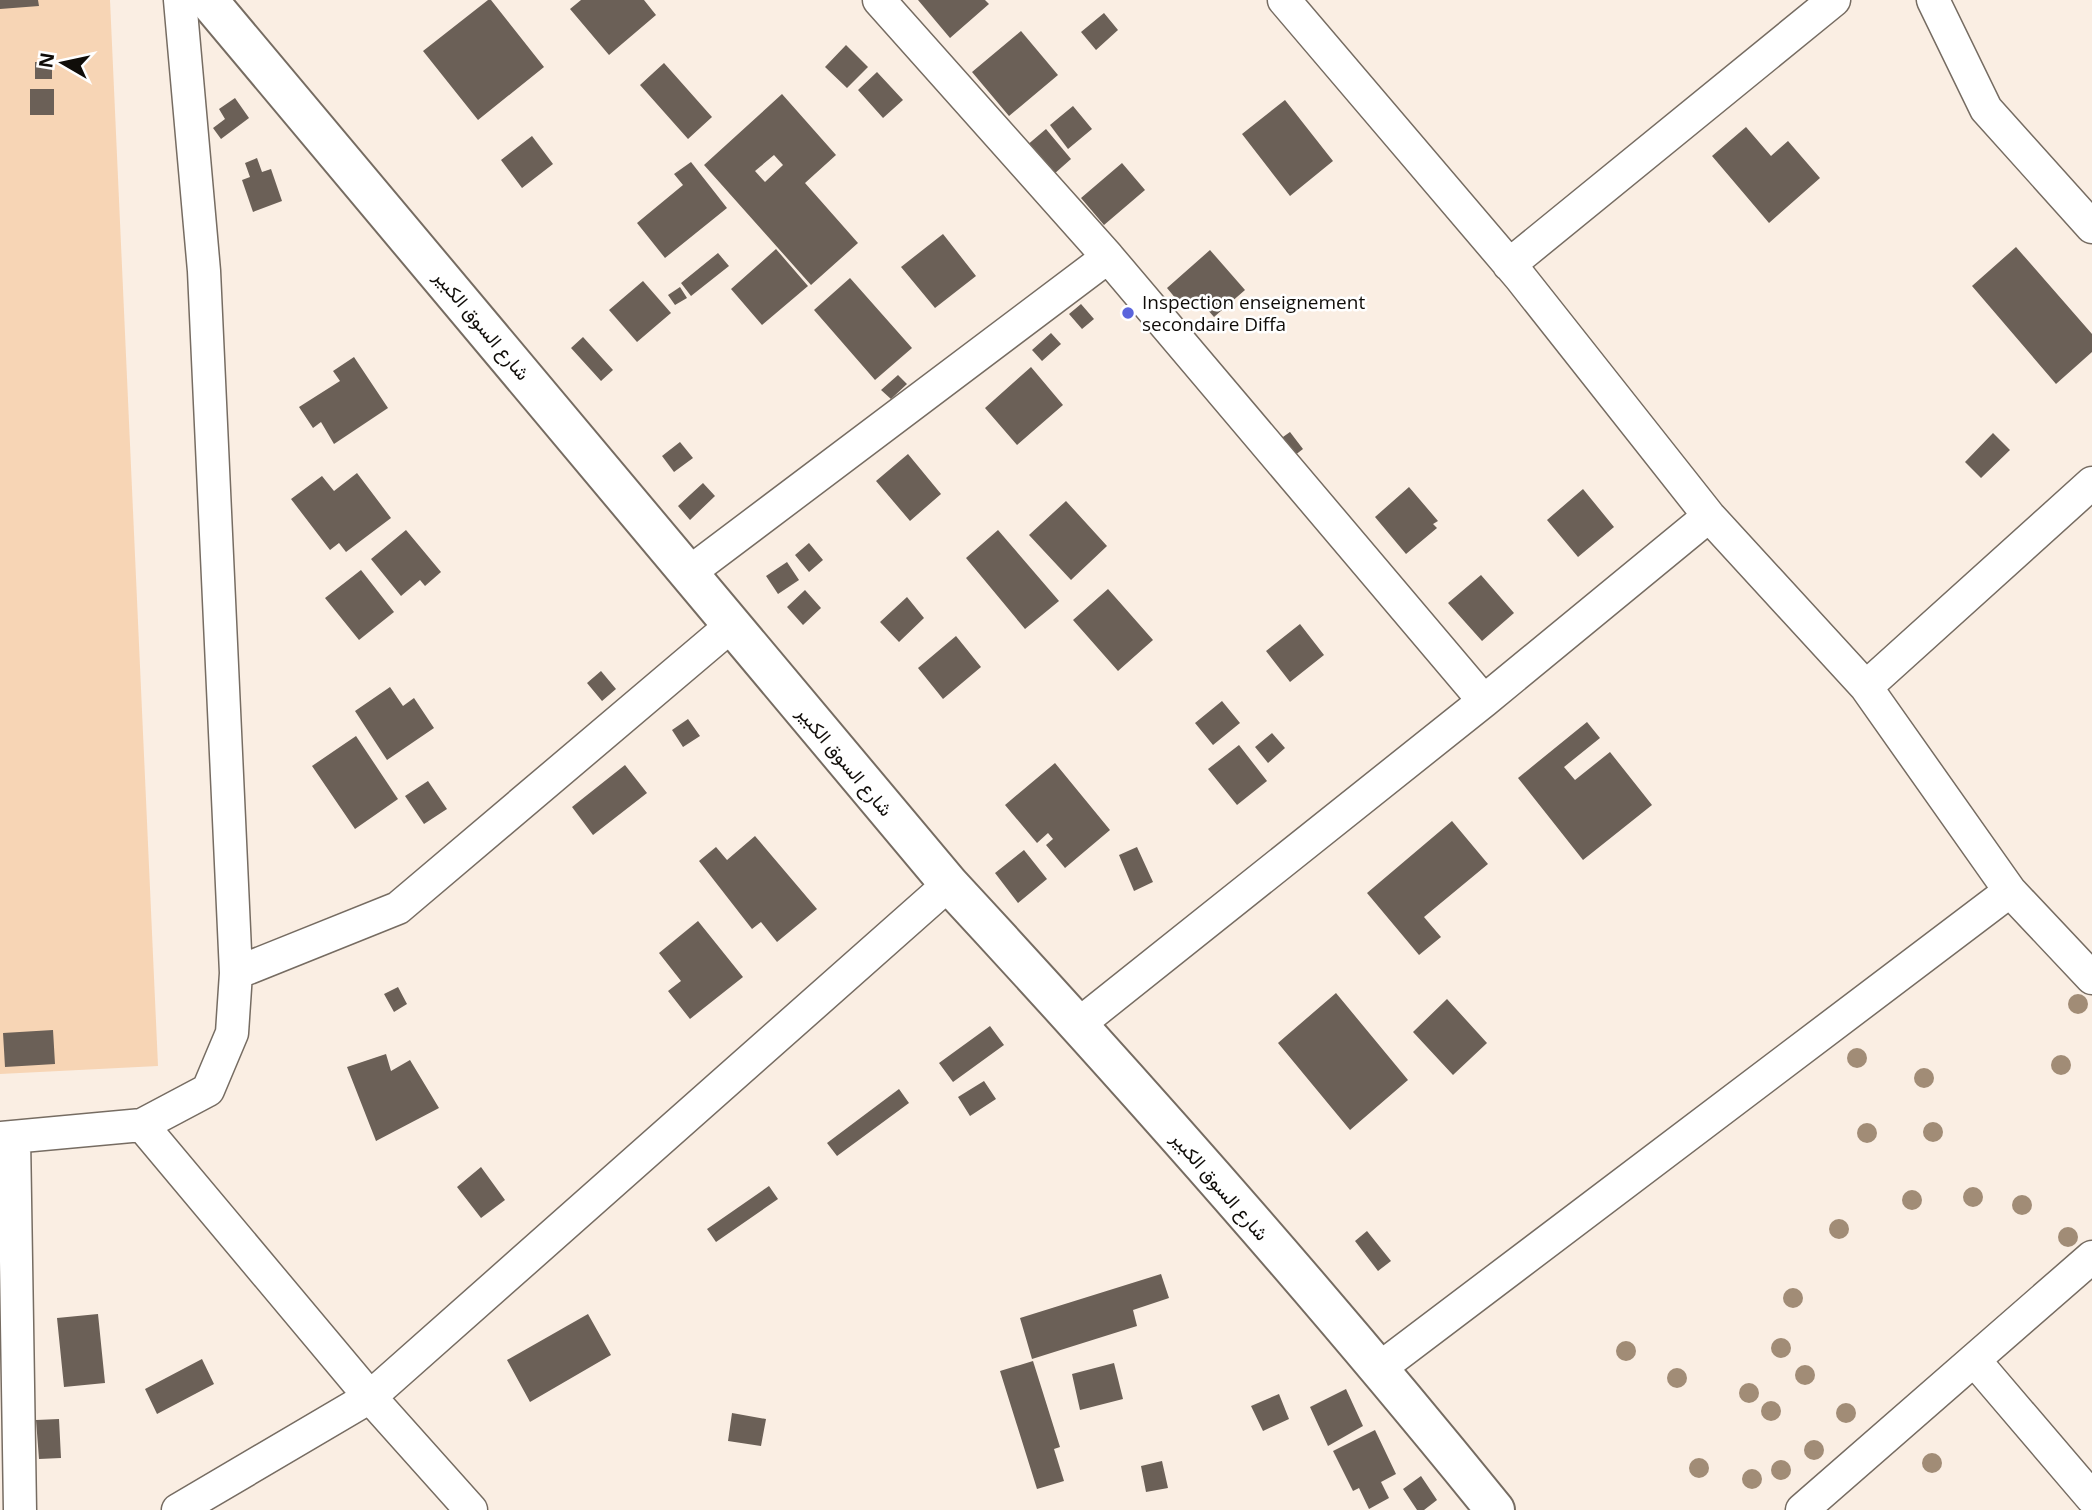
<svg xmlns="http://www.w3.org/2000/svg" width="2092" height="1510" font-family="'Open Sans',Vazirmatn,sans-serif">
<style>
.green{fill:#f7d5b5}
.building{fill:#6b6057;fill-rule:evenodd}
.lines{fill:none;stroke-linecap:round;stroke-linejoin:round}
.minor-casing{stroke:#766c62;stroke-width:35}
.tertiary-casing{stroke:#766c62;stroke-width:42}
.minor{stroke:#fff;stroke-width:32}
.tertiary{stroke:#fff;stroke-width:38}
.tree{fill:#a18c76}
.poi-dot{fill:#5b65dc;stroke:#fff;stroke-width:2.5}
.labels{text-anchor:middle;stroke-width:5;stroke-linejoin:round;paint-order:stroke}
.poi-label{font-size:19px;fill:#100d09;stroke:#fff;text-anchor:start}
.street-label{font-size:19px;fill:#100d09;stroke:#fff}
</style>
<rect width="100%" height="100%" fill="#faeee3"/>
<!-- green -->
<path class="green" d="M0,0H110L158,1066L0,1074Z"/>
<!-- building -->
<path class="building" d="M0,0H38L39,6L0,9Z
M488,0H491L544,67L478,120L423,51Z
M581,0H644L656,15L609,55L570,9Z
M918,0H985L989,4L950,38Z
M1104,13L1118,30L1096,50L1081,32Z
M1021,31L1058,75L1009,116L972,72Z
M846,45L868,67L847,88L825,67Z
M35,62H52V79H35Z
M664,63L712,117L688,139L640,85Z
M877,72L903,100L883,118L858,90Z
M30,89H54V115H30Z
M782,94L836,155L805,183L858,243L811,285L704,165ZM774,155L783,165L765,182L755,171Z
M235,98L249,118L221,139L213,128L225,119L219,109Z
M1285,100L1333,161L1290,196L1242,134Z
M1073,106L1092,129L1068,149L1050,125Z
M1746,127L1771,156L1788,141L1820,178L1769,223L1712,156Z
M1046,129L1071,159L1045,182L1019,152Z
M532,136L553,164L522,188L501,160Z
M257,158L262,172L271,169L282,201L253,212L242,180L250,177L245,163Z
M691,162L727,208L665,258L637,223L683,185L674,174Z
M1122,163L1145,190L1104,225L1081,198Z
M943,234L976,276L935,308L901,267Z
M2016,247L2092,334V352L2056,384L1972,286Z
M776,249L808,286L762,325L731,289Z
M1210,250L1245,290L1214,317L1199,300L1186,311L1167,288Z
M718,253L729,266L691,296L681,283Z
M850,278L912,348L875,380L814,310Z
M643,281L671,313L637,342L609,310Z
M680,287L687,298L675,305L668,295Z
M1081,304L1094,319L1082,329L1069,314Z
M1051,333L1061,344L1042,361L1032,350Z
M583,337L613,370L601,381L571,348Z
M354,357L388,408L334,444L321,422L313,428L299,407L340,381L333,371Z
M1031,367L1063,405L1017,445L985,408Z
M898,375L907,384L891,399L881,390Z
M1290,432L1303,449L1286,462L1273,444Z
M1993,433L2010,450L1981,478L1965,462Z
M680,442L693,458L674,472L662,456Z
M908,454L941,494L910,521L876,481Z
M357,473L391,518L346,552L339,543L330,550L291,499L322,476L334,491Z
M703,483L715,496L690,520L678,506Z
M1409,487L1438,521L1433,524L1437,528L1406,554L1375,517Z
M1583,489L1614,527L1578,557L1547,520Z
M1066,501L1107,546L1071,580L1029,535Z
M406,530L441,572L425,586L420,580L401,596L371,559Z
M998,530L1059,601L1025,629L966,558Z
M809,543L823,560L809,572L795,555Z
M787,562L799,580L778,594L766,576Z
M361,570L394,612L359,640L325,598Z
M1481,575L1514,613L1482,641L1448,603Z
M1108,589L1153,640L1118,671L1073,620Z
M805,590L821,608L803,625L787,607Z
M907,597L924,618L899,642L880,622Z
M1300,624L1324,655L1290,682L1266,651Z
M956,636L981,667L943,699L918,668Z
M601,671L616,689L602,701L587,683Z
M390,687L403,706L414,698L434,728L387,760L355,711Z
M1222,701L1240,723L1213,745L1195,723Z
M688,719L700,736L683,747L672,730Z
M1587,722L1600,738L1564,767L1575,780L1610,752L1652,805L1583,860L1518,778Z
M1272,733L1285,748L1268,763L1255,747Z
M356,736L398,799L355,829L312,766Z
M1239,745L1267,781L1237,805L1208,769Z
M1055,763L1110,830L1065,868L1046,845L1053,839L1048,833L1037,843L1005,805Z
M625,765L647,793L593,835L572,807Z
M428,781L447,809L424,824L405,796Z
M1452,821L1488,864L1424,917L1441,937L1419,955L1367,893Z
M755,836L817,909L777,942L761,922L752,929L699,861L716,847L727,860Z
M1137,847L1153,882L1134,891L1119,855Z
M1024,850L1047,879L1018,903L995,873Z
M698,921L743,977L690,1019L668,991L681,981L659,953Z
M398,987L407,1004L394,1012L384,994Z
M1336,993L1408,1080L1350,1130L1278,1043Z
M1447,999L1487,1043L1453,1075L1413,1032Z
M990,1026L1004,1045L953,1082L939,1063Z
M53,1030L55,1064L5,1067L3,1033Z
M386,1054L391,1071L410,1060L439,1108L376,1141L347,1067Z
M984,1081L996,1099L970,1116L958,1097Z
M899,1089L909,1103L837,1156L827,1143Z
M481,1167L505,1200L481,1218L457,1187Z
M769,1186L778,1199L716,1242L707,1229Z
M1367,1231L1391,1261L1378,1271L1355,1241Z
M1161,1274L1169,1298L1133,1310L1137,1326L1032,1359L1020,1318Z
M98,1314L105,1383L64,1387L57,1318Z
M588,1314L611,1355L530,1402L507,1360Z
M202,1359L214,1384L157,1414L145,1389Z
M1033,1361L1060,1447L1054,1449L1064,1481L1037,1489L1000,1371Z
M1114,1363L1123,1399L1080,1410L1072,1374Z
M1346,1389L1363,1426L1328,1446L1310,1407Z
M1279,1394L1289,1419L1263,1431L1251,1406Z
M732,1413L766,1419L761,1446L728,1441Z
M59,1419L61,1458L39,1459L36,1420Z
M1375,1430L1396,1474L1381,1482L1389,1498L1369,1509L1359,1488L1353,1491L1333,1451Z
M1162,1461L1168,1488L1146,1492L1141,1466Z
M1421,1476L1437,1500L1424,1510H1417L1403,1489Z"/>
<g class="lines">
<defs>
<path id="minor" d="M879,0L1108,257L1484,701
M1284,0L1520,277L1709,516L1866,687L2010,891L2092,978
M1933,0L1986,109L2092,227
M1509,265L1834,0
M690,572L1108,257
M1866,687L2092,483
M236,973L398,908L732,625
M1079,1024L1484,701L1709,516
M142,1125L370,1397L471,1510
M14,1137L20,1510
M0,1138L142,1125L208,1090L232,1033L236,973L204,271L180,0
M1975,1361L2092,1498
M1380,1368L2010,891
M178,1510L370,1397L949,884
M1802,1510L2092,1257"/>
<path id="tertiary" d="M208,0L949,884C1137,1087 1321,1295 1495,1510"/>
</defs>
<!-- minor casing -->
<use href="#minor" class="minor-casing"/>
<!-- tertiary casing -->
<use href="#tertiary" class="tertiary-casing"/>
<!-- minor -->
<use href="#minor" class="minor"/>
<!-- tertiary -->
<use href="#tertiary" class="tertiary"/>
</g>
<!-- trees -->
<g class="tree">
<circle cx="2078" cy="1004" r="10"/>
<circle cx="1857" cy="1058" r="10"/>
<circle cx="2061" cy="1065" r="10"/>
<circle cx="1924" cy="1078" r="10"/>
<circle cx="1933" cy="1132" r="10"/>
<circle cx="1867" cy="1133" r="10"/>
<circle cx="1973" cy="1197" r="10"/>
<circle cx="1912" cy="1200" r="10"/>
<circle cx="2022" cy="1205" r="10"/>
<circle cx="1839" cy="1229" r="10"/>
<circle cx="2068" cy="1237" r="10"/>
<circle cx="1793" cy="1298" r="10"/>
<circle cx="1781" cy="1348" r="10"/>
<circle cx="1626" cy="1351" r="10"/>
<circle cx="1805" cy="1375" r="10"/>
<circle cx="1677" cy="1378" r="10"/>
<circle cx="1749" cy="1393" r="10"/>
<circle cx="1771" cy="1411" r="10"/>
<circle cx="1846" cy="1413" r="10"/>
<circle cx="1814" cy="1450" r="10"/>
<circle cx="1932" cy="1463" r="10"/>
<circle cx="1699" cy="1468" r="10"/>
<circle cx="1781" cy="1470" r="10"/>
<circle cx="1752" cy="1479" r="10"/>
</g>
<!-- markers -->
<circle class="poi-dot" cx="1128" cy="313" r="7"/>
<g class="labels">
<!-- poi labels -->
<g class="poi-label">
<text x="1142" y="309">Inspection enseignement<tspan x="1142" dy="22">secondaire Diffa</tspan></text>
</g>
<!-- street labels -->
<g class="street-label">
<text transform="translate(482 325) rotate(50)" y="7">شارع السوق الكبير</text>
<text transform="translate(845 761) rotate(50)" y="7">شارع السوق الكبير</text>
<text transform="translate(1220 1186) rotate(49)" y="7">شارع السوق الكبير</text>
</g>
</g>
<!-- north arrow -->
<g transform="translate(63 63) rotate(279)" stroke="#ffffff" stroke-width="5" paint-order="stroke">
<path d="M0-5L12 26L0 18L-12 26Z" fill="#100d09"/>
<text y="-10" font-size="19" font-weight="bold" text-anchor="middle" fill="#100d09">N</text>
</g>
</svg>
